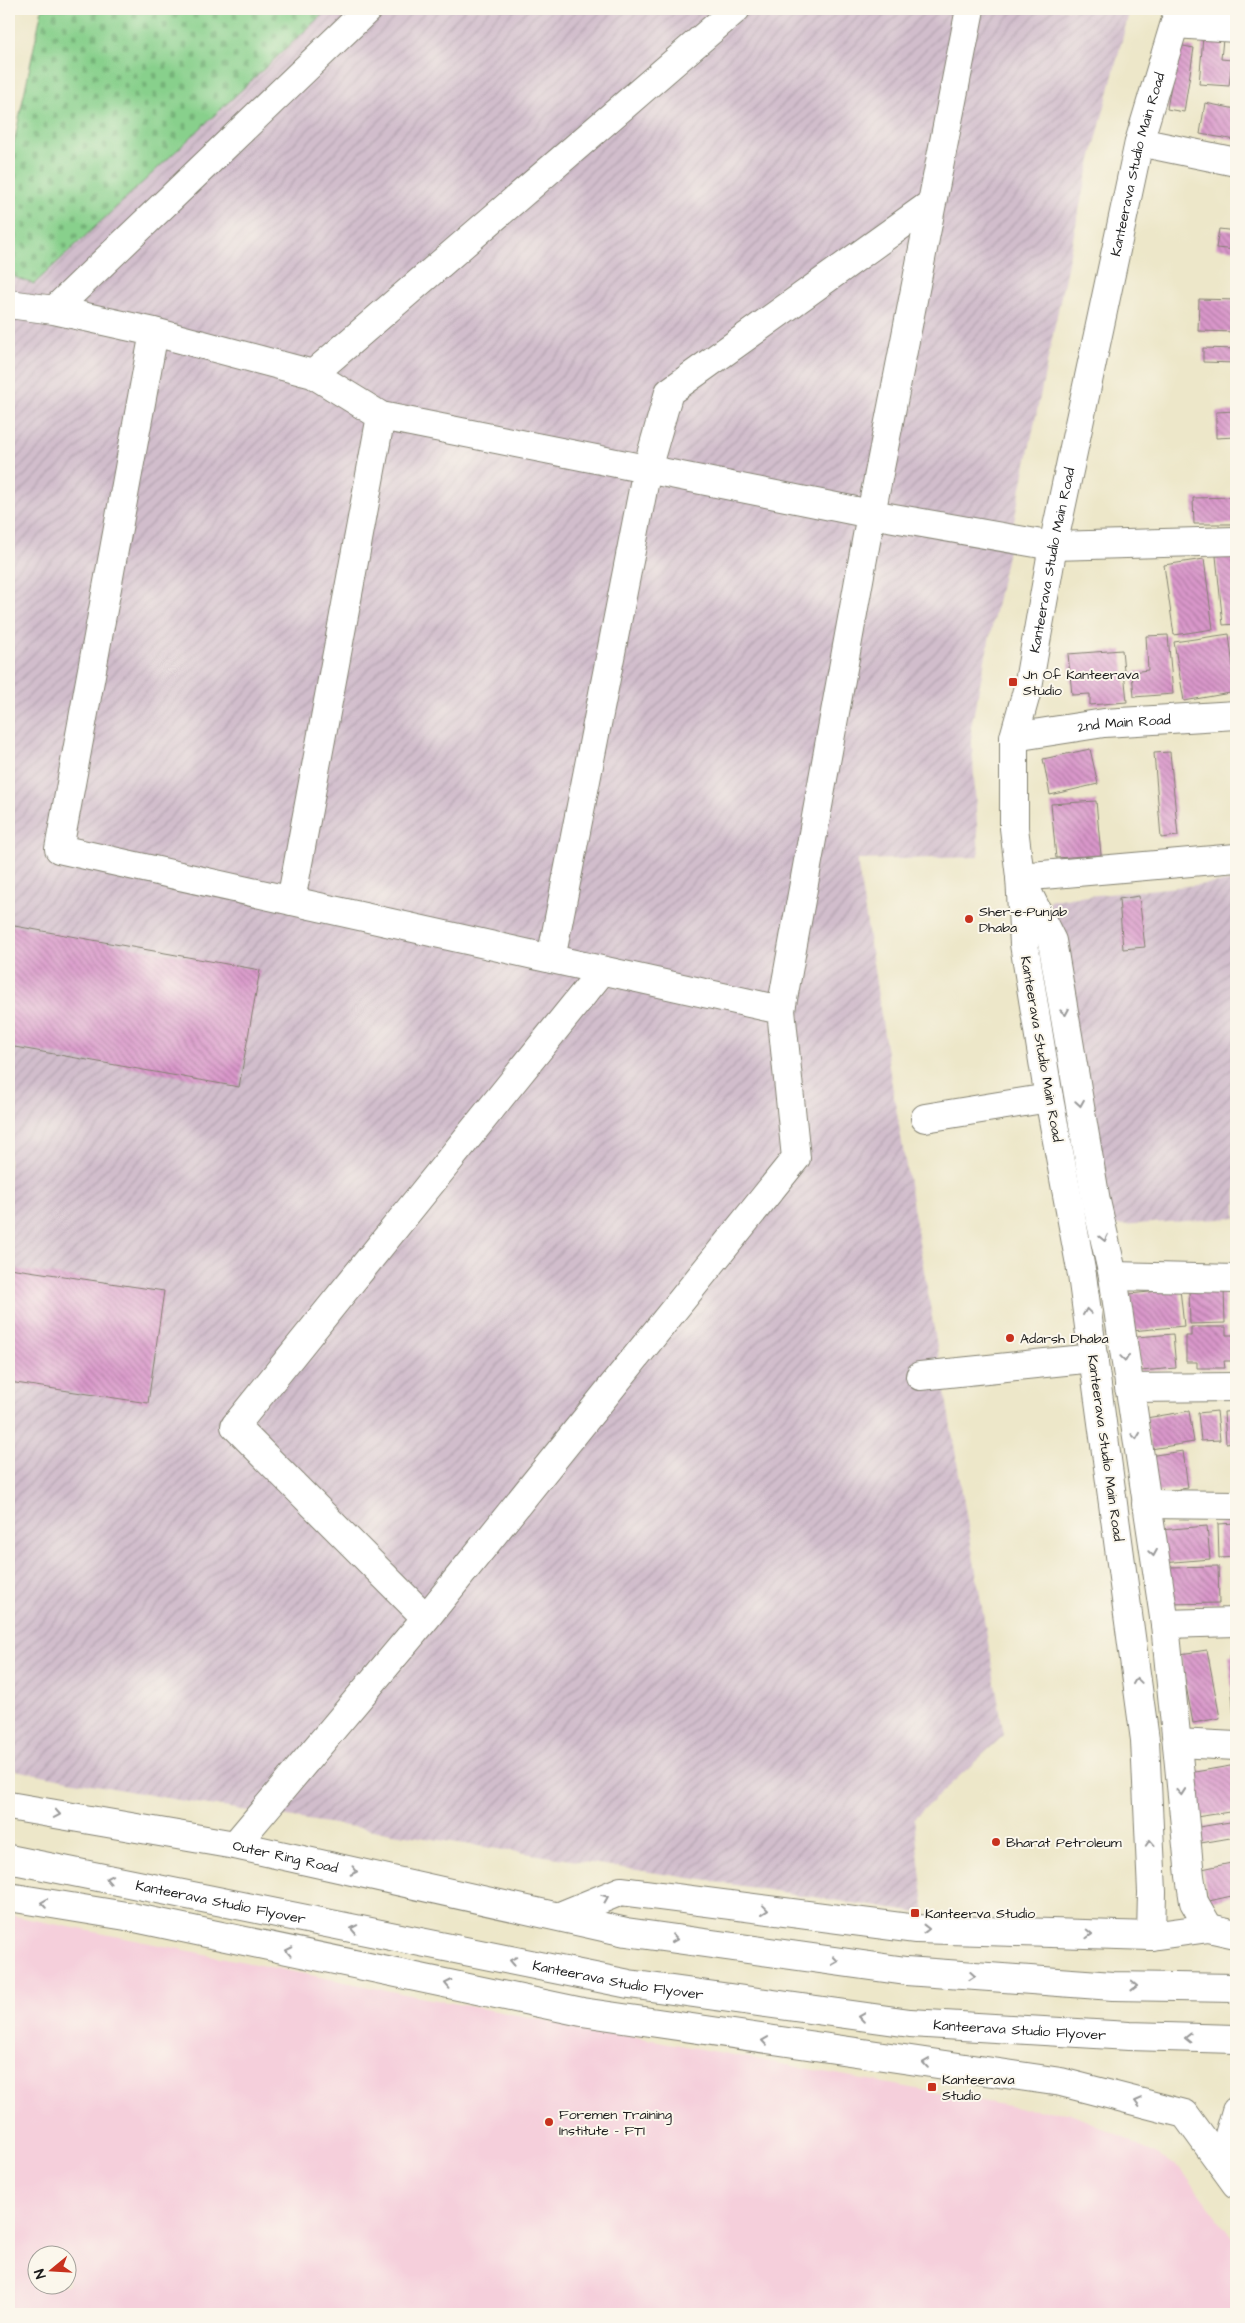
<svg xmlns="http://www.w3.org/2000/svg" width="1245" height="2323" font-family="'Architects Daughter',sans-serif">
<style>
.built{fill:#f5cfdb;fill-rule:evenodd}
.industrial{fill:url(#industrial-furrows)}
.cemetery{fill:url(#cemetery-stones);stroke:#527654}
.building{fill:url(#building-back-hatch)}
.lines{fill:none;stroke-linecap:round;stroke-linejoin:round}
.minor-casing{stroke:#848272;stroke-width:30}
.tertiary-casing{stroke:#848272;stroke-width:30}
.secondary-casing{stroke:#848272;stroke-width:30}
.trunk-casing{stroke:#848272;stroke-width:30}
.minor{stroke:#fff;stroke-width:28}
.tertiary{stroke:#fff;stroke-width:28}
.secondary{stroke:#fff;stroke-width:28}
.trunk{stroke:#fff;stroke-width:28}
.oneway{stroke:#999}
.poi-dot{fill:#c8321e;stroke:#fbf7ec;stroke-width:2}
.labels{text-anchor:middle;stroke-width:4;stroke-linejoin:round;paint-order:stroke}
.street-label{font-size:14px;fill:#1c1c1c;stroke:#fbf7ec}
.poi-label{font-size:14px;fill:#1c1c1c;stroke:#fbf7ec;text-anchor:start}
</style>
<defs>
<pattern id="industrial-furrows" width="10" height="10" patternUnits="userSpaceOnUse" patternTransform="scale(1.25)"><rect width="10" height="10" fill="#d1bdcc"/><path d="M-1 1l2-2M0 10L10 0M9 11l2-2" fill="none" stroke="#b3a2af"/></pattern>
<pattern id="cemetery-stones" width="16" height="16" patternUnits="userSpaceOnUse" patternTransform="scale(1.25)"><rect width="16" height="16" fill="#88d08c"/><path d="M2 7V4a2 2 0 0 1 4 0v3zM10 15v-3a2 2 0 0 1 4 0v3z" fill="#75b278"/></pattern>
<pattern id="building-back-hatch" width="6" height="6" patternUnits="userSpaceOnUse" patternTransform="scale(1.25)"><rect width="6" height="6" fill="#d997ca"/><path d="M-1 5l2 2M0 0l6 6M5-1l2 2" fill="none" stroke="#af7aa3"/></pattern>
</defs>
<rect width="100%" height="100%" fill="#fbf7ec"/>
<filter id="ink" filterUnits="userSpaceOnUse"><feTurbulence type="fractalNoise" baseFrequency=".02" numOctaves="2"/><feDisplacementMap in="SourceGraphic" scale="10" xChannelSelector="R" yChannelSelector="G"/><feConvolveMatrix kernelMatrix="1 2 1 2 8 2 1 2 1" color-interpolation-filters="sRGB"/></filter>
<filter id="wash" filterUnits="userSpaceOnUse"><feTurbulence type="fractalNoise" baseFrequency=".0096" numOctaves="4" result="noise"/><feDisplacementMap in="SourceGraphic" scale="20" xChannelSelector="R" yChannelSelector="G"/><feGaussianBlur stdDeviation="1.12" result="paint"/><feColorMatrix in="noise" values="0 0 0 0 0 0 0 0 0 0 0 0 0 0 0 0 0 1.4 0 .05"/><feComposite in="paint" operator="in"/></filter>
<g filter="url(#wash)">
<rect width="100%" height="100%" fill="#ede7c9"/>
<!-- built -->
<path class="built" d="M9,1915L420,1997L1025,2109L1068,2113L1109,2130L1179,2167L1236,2242V2314H9ZM38,2256H68V2286H38Z"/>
<!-- industrial -->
<path class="industrial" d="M328,9H1130L1083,191L971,727L979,857L857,860L890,1073L1004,1735L914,1818L925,1914L183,1801L9,1769V275L34,284Z
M1236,881V1218L1102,1226L1049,900Z"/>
<!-- cemetery -->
<path class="cemetery" d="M42,9H328L34,284L9,275V166Z"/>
<g id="blocks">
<!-- building -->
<path class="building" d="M1203,37L1223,39L1221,59L1232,60L1229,86L1199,84Z
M1178,45L1194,48L1184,112L1167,109Z
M1205,103L1236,109V140L1200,134Z
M1219,229L1236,231V250L1216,248Z
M1199,299L1236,300V332L1198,331Z
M1203,348L1236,349V363L1203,362Z
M1236,411V437L1216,438V412Z
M1234,497V524H1194L1193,498Z
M1235,554L1236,624L1223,625L1216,556Z
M1204,559L1213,629L1174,635L1164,565Z
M1229,634L1236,692L1184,701L1174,642Z
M1168,635L1173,694L1134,697L1132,672L1148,670L1146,636Z
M1122,650L1127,702L1090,705V694L1072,695L1068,654Z
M1090,749L1098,784L1050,795L1043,759Z
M1170,752L1178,836L1161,838L1154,753Z
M1096,801L1101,855L1056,858L1051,804Z
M1139,896L1145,947L1123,949L1119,899Z
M9,925L260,970L239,1087L9,1046Z
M9,1268L164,1291L148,1403L9,1382Z
M1180,1289L1184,1326L1132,1331L1129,1294Z
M1189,1289H1224L1225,1323L1190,1324Z
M1191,1327H1226V1335H1236V1361H1224L1225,1368H1197V1362H1186V1336H1191Z
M1173,1334L1176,1368L1140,1371L1137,1337Z
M1189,1411L1194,1442L1151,1449L1146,1418Z
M1217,1411L1220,1440L1201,1441L1198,1413Z
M1236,1411V1442L1226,1443L1224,1412Z
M1183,1451L1188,1488L1153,1493L1148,1456Z
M1236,1523V1557L1219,1558L1218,1524Z
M1207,1526L1210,1559L1163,1563L1160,1530Z
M1233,1563H1236V1609H1235Z
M1218,1566L1219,1603L1168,1604V1567Z
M1207,1650L1220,1718L1193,1723L1180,1654Z
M1236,1654V1720H1234L1229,1655Z
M1236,1765V1811L1196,1817L1189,1773Z
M1236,1821V1837L1201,1843L1199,1827Z
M1236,1862V1895L1209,1901L1202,1869Z"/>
</g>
</g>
<g filter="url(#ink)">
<use href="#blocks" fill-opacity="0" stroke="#848272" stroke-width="1"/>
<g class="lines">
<defs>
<path id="minor" d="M1175,24L1236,28
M1139,142L1236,162
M9,304L54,310L154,332L313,374L381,416L871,514L1053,546L1236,541
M54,310L368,9
M154,332L59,849L781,1010
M313,374L736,9
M1020,877L1236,858
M291,901L381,416
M551,959L647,469L669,392L932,203
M925,1118L1049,1098
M1113,1276L1236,1279
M920,1376L1094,1358
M1129,1388L1236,1387
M1146,1504L1236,1505
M426,1618L235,1426L602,971
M1165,1624L1236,1622
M1177,1743L1236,1746
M235,1845L426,1618L796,1158L781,1010L871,514L970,9"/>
<g id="tertiary">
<path id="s1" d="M1014,737L1104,723L1236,715"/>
</g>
<g id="secondary">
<path d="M1025,887L1052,941L1096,1201L1113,1276L1165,1624L1190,1876L1194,1902L1209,1928"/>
<path d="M9,1897L126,1916L582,2012L1061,2082L1185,2114L1236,2184"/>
<path d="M560,1916L621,1891L916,1929L1151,1936L1209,1928L1236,1934"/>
<path id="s2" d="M1151,1936L1152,1892L1145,1740L1082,1275L1049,1098L1024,944L1020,877L1014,828V737L1028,687L1053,546L1139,142L1179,9"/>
<path d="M1221,2163L1236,2111"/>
</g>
<g id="trunk">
<path id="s3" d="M9,1806L235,1845L626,1932L906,1971L1113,1986L1236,1988"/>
<path id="s4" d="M9,1859L629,1984L910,2023L1129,2036L1236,2039"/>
</g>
</defs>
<!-- minor casing -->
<use href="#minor" class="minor-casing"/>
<!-- tertiary casing -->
<use href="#tertiary" class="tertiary-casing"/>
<!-- secondary casing -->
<use href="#secondary" class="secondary-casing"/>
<!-- trunk casing -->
<use href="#trunk" class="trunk-casing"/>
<!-- minor -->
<use href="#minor" class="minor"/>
<!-- tertiary -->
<use href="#tertiary" class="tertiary"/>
<!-- secondary -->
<use href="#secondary" class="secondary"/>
<!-- trunk -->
<use href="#trunk" class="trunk"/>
</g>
<!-- one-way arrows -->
<defs><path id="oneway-chevron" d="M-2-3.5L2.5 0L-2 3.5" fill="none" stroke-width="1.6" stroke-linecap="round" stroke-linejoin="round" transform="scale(1.25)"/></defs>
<g class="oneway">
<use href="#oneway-chevron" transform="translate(1065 1012) rotate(80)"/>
<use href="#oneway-chevron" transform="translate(1080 1103) rotate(81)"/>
<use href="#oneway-chevron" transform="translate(1104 1238) rotate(78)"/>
<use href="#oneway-chevron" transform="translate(1087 1312) rotate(-98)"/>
<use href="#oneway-chevron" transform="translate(1125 1358) rotate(82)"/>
<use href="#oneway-chevron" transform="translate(1136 1436) rotate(82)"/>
<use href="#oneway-chevron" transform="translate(1153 1553) rotate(81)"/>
<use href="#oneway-chevron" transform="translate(1137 1681) rotate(-98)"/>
<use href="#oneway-chevron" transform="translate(1181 1792) rotate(85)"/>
<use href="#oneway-chevron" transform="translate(57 1814) rotate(10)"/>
<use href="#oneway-chevron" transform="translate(1150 1843) rotate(-93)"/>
<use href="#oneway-chevron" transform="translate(354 1871) rotate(12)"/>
<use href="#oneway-chevron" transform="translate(109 1879) rotate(-169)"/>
<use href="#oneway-chevron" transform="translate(605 1898) rotate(-22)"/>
<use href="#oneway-chevron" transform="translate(44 1903) rotate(-171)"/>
<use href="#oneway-chevron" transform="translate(765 1910) rotate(7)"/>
<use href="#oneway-chevron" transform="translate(354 1929) rotate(-169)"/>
<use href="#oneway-chevron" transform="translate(926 1929)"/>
<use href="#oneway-chevron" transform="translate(1089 1934) rotate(2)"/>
<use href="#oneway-chevron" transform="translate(674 1939) rotate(8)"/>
<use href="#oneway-chevron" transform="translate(289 1951) rotate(-168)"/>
<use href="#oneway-chevron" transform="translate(513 1961) rotate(-169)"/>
<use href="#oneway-chevron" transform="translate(835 1961) rotate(8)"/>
<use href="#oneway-chevron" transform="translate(972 1976) rotate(4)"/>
<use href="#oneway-chevron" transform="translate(448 1984) rotate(-168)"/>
<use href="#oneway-chevron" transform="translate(1134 1986) rotate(1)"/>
<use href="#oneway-chevron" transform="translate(862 2017) rotate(-172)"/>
<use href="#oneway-chevron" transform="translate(1188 2038) rotate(-179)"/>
<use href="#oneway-chevron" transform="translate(765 2041) rotate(-172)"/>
<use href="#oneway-chevron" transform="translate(926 2063) rotate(-172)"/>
<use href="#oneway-chevron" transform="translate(1138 2102) rotate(-166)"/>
</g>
</g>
<!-- markers -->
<g class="poi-dot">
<rect x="1008" y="677" width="10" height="10" rx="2.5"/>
<circle cx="969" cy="919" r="5"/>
<circle cx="1010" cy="1338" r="5"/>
<circle cx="996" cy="1842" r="5"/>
<rect x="910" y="1908" width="10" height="10" rx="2.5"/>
<rect x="927" y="2082" width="10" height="10" rx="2.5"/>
<circle cx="549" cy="2122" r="5"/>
</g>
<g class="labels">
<!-- street labels -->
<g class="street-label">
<text dy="5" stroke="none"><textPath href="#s2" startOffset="1795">Kanteerava Studio Main Road</textPath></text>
<text dy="5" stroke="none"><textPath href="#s2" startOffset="1390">Kanteerava Studio Main Road</textPath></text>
<text dy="5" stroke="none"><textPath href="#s1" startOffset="111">2nd Main Road</textPath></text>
<text transform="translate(1042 1049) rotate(80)" y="5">Kanteerava Studio Main Road</text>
<text transform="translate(1106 1448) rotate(82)" y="5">Kanteerava Studio Main Road</text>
<text dy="5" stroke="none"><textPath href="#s3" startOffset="281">Outer Ring Road</textPath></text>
<text dy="5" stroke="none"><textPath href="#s4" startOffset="216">Kanteerava Studio Flyover</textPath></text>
<text dy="5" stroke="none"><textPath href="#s4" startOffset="621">Kanteerava Studio Flyover</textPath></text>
<text dy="5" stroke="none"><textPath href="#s4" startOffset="1026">Kanteerava Studio Flyover</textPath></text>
</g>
<!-- poi labels -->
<g class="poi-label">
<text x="1023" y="679">Jn Of Kanteerava<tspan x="1023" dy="16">Studio</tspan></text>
<text x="979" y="916">Sher-e-Punjab<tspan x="979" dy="16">Dhaba</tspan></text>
<text x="1020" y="1343">Adarsh Dhaba</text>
<text x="1006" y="1847">Bharat Petroleum</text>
<text x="925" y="1918">Kanteerva Studio</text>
<text x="942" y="2084">Kanteerava<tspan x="942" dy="16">Studio</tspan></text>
<text x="559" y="2119">Foremen Training<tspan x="559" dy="16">Institute - FTI</tspan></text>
</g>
</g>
<!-- margin -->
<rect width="1245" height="2323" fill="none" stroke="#fbf7ec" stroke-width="30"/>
<!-- north arrow -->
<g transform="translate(52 2270) rotate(252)"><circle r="24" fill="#fbf7ec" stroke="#a29f99"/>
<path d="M0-4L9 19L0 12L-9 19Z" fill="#c8321e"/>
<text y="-8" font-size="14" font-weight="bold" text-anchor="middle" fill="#1c1c1c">N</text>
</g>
</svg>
